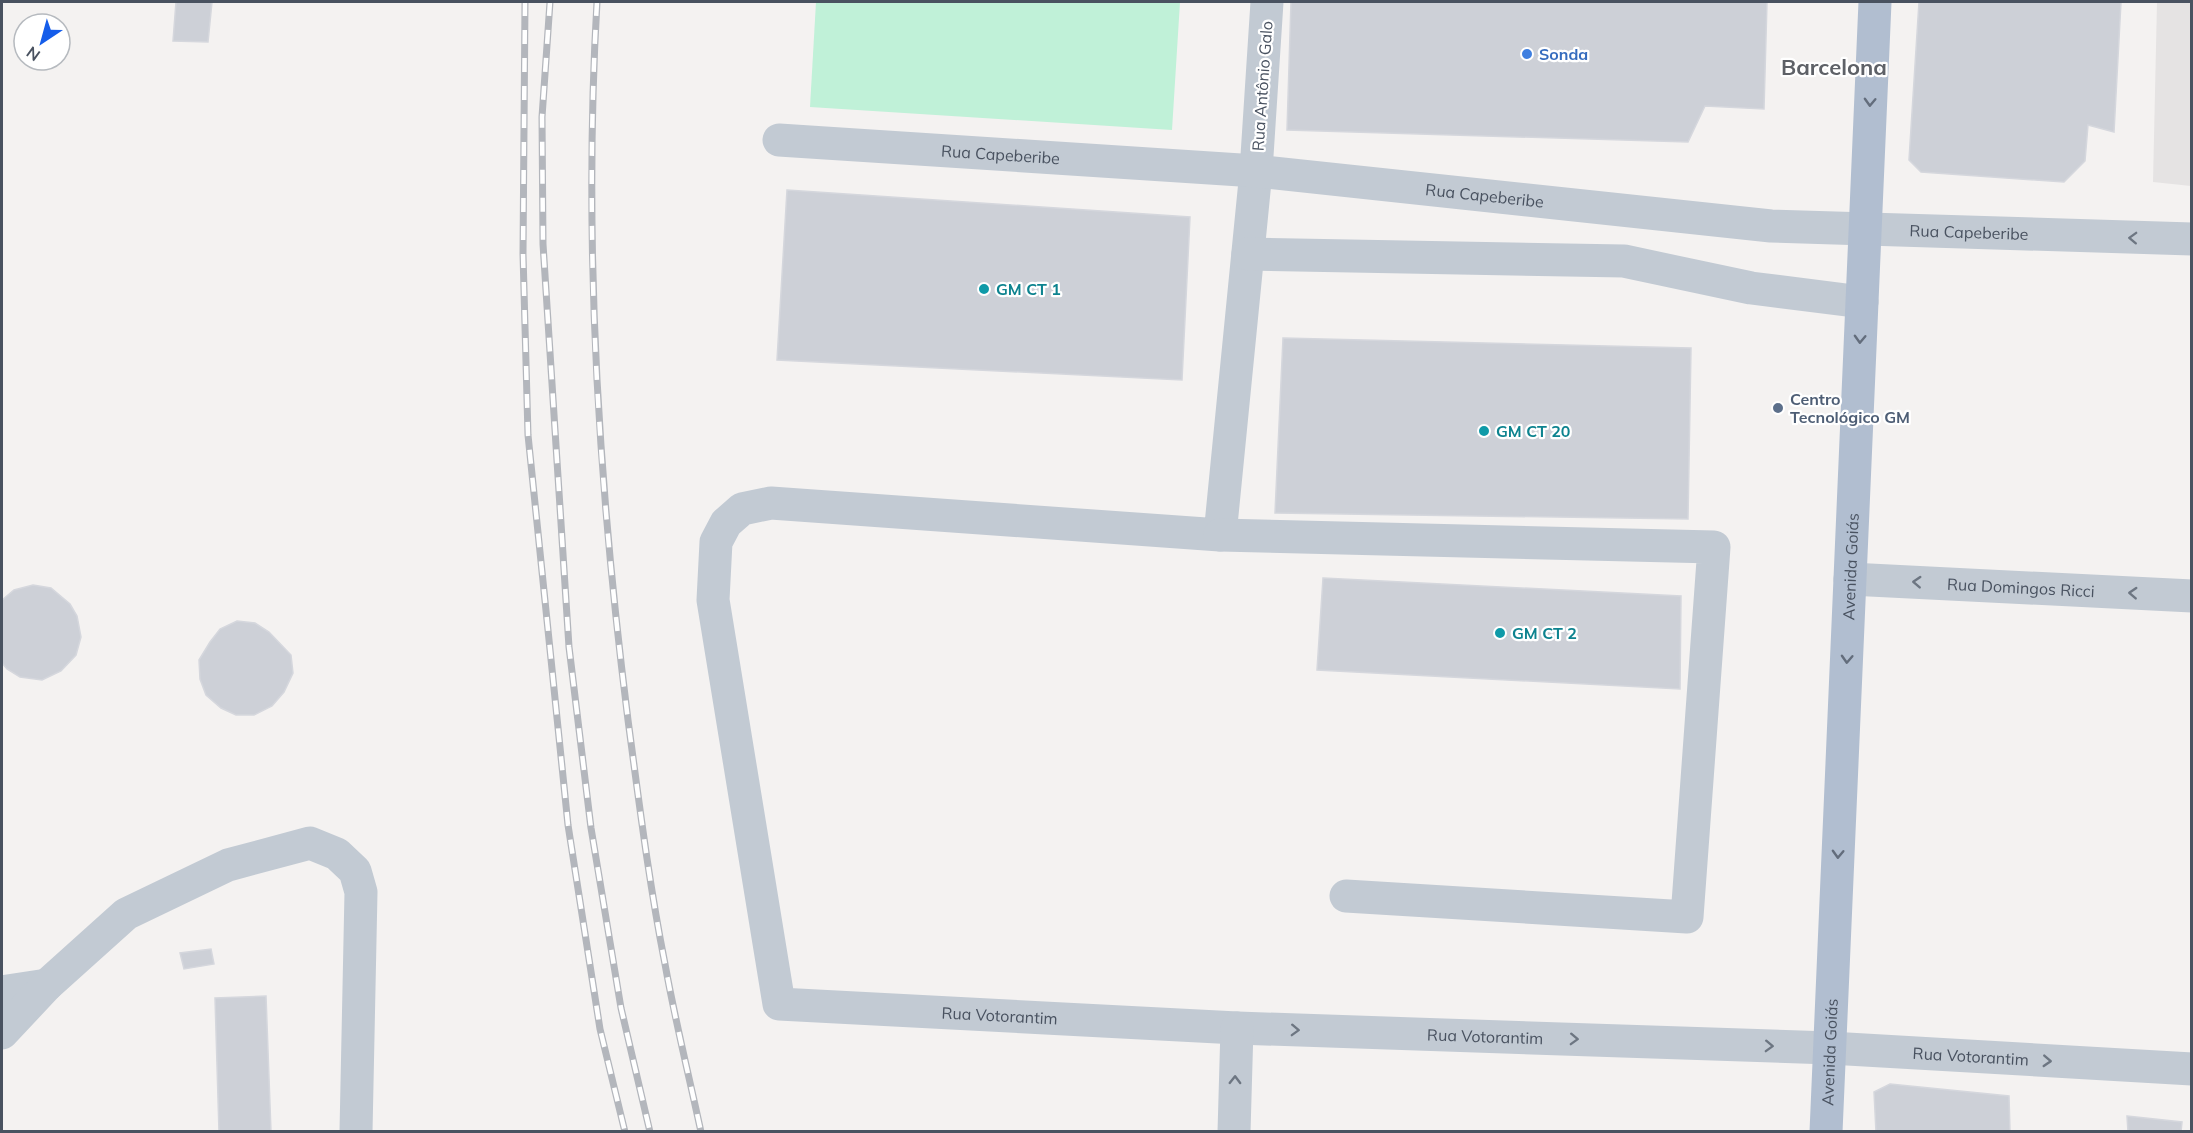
<svg xmlns="http://www.w3.org/2000/svg" width="2193" height="1133" font-family="Mulish,sans-serif">
<style>
.education{fill:#e5e3e3}
.pitch{fill:#c0f1d8}
.building{fill:#cdd0d7;stroke:#d5d7dd;stroke-width:1.5}
.lines{fill:none;stroke-linecap:round;stroke-linejoin:round}
.minor{stroke:#c2cad3;stroke-width:33}
.major{stroke:#b1bed0;stroke-width:33}
.rail-casing{stroke:#b3b6bc;stroke-width:7}
.rail{stroke:#fff;stroke-width:4.5;stroke-dasharray:14;stroke-linecap:butt}
.oneway{stroke:#636d7c}
.oneway2{stroke:#6d7682}
.shop-dot{fill:#3f7fe0;stroke:#fff;stroke-width:2}
.culture-dot{fill:#0f9aa8;stroke:#fff;stroke-width:2}
.service-dot{fill:#5c6f8a;stroke:#fff;stroke-width:2}
.labels{text-anchor:middle;stroke-width:4.5;stroke-linejoin:round;paint-order:stroke}
.shop-label{font-size:16px;font-weight:bold;fill:#366cbe;stroke:#fff;text-anchor:start}
.street-label{font-size:16px;fill:#495260;stroke:#fff}
.culture-label{font-size:16px;font-weight:bold;fill:#0d838f;stroke:#fff;text-anchor:start}
.service-label{font-size:16px;font-weight:bold;fill:#4e5e75;stroke:#fff;text-anchor:start}
.district-label{font-size:22px;font-weight:bold;fill:#5e6167;stroke:#fff}
</style>
<rect width="100%" height="100%" fill="#f4f2f1"/>
<!-- education -->
<path class="education" d="M2157,2H2191V186L2153,182Z"/>
<!-- pitch -->
<path class="pitch" d="M816,2H1180L1172,130L810,107Z"/>
<!-- building -->
<path class="building" d="M176,2H212L208,42L173,41Z
M1291,2H1767L1764,109L1705,106L1688,142L1287,130Z
M1919,2H2121L2114,132L2088,125L2085,161L2064,182L1921,172L1909,160Z
M787,190L1190,217L1182,380L777,360Z
M1283,338L1691,348L1688,519L1275,513Z
M1323,578L1681,596L1680,689L1317,670Z
M33,585L51,588L70,604L77,616L81,637L76,655L61,671L42,680L20,677L7,669L2,663V600L14,590Z
M237,621L255,623L269,632L291,655L293,673L284,692L272,706L254,715H236L221,708L206,695L200,679L199,660L210,642L220,629Z
M211,949L214,964L184,969L180,953Z
M266,996L271,1132H219L215,998Z
M1890,1084L2009,1096L2010,1132H1876L1874,1092Z
M2127,1116L2182,1122L2181,1132H2128Z"/>
<g class="lines">
<!-- minor -->
<g class="minor">
<path id="s1" d="M1267,2L1256,171L1220,535L771,503L742,509L726,523L716,542L713,600L779,1004L1237,1028L1830,1048L2192,1069"/>
<path id="s2" d="M779,140L1256,171L1771,226L2192,239"/>
<path d="M1248,254L1624,261L1751,288L1862,302"/>
<path d="M1220,535L1714,547L1687,917L1346,896"/>
<path id="s3" d="M1850,579L2192,596"/>
<path d="M2,992L47,985"/>
<path d="M2,1033L47,985L126,914L228,865L310,843L337,854L355,871L361,892L356,1132"/>
<path d="M1234,1132L1237,1028"/>
</g>
<!-- major -->
<path class="major" id="s4" d="M1826,1132L1875,2"/>
<defs>
<path id="rail" d="M525,2L523,254L528,435L568,825L600,1029L625,1132
M550,2L542,117L543,244L569,647L591,828L621,1008L650,1132
M597,2C583,241 598,483 628,720C639,802 649,883 665,964C675,1020 689,1076 701,1132"/>
</defs>
<!-- rail casing -->
<use href="#rail" class="rail-casing"/>
<!-- rail -->
<use href="#rail" class="rail"/>
</g>
<!-- one-way arrows -->
<defs><path id="oneway-chevron" d="M-2-3.5L2.5 0L-2 3.5" fill="none" stroke-width="1.6" stroke-linecap="round" stroke-linejoin="round" transform="scale(1.5)"/></defs>
<g class="oneway">
<use href="#oneway-chevron" transform="translate(1870 102) rotate(92)"/>
<use href="#oneway-chevron" transform="translate(1860 339) rotate(92)"/>
<use href="#oneway-chevron" transform="translate(1847 659) rotate(93)"/>
<use href="#oneway-chevron" transform="translate(1838 854) rotate(92)"/>
</g>
<g class="oneway2">
<use href="#oneway-chevron" transform="translate(2133 238) rotate(-178)"/>
<use href="#oneway-chevron" transform="translate(1917 582) rotate(-177)"/>
<use href="#oneway-chevron" transform="translate(2133 593) rotate(-177)"/>
<use href="#oneway-chevron" transform="translate(1295 1030) rotate(2)"/>
<use href="#oneway-chevron" transform="translate(1574 1039) rotate(2)"/>
<use href="#oneway-chevron" transform="translate(1769 1046) rotate(2)"/>
<use href="#oneway-chevron" transform="translate(2047 1061) rotate(3)"/>
<use href="#oneway-chevron" transform="translate(1235 1080) rotate(-89)"/>
</g>
<!-- markers -->
<circle class="shop-dot" cx="1527" cy="54" r="6"/>
<g class="culture-dot">
<circle cx="984" cy="289" r="6"/>
<circle cx="1484" cy="431" r="6"/>
<circle cx="1500" cy="633" r="6"/>
</g>
<circle class="service-dot" cx="1778" cy="408" r="6"/>
<g class="labels">
<!-- shop labels -->
<g class="shop-label">
<text x="1539" y="60">Sonda</text>
</g>
<!-- street labels -->
<g class="street-label">
<text transform="translate(1262 86) rotate(-86)" y="6">Rua Antônio Galo</text>
<text dy="6" stroke="none"><textPath href="#s2" startOffset="222">Rua Capeberibe</textPath></text>
<text dy="6" stroke="none"><textPath href="#s2" startOffset="708">Rua Capeberibe</textPath></text>
<text dy="6" stroke="none"><textPath href="#s2" startOffset="1194">Rua Capeberibe</textPath></text>
<text dy="6" stroke="none"><textPath href="#s4" startOffset="566">Avenida Goiás</textPath></text>
<text dy="6" stroke="none"><textPath href="#s3" startOffset="171">Rua Domingos Ricci</textPath></text>
<text dy="6" stroke="none"><textPath href="#s1" startOffset="1746">Rua Votorantim</textPath></text>
<text dy="6" stroke="none"><textPath href="#s1" startOffset="2232">Rua Votorantim</textPath></text>
<text dy="6" stroke="none"><textPath href="#s4" startOffset="80">Avenida Goiás</textPath></text>
<text dy="6" stroke="none"><textPath href="#s1" startOffset="2718">Rua Votorantim</textPath></text>
</g>
<!-- culture labels -->
<g class="culture-label">
<text x="996" y="295">GM CT 1</text>
<text x="1496" y="437">GM CT 20</text>
<text x="1512" y="639">GM CT 2</text>
</g>
<!-- service labels -->
<g class="service-label">
<text x="1790" y="405">Centro<tspan x="1790" dy="18">Tecnológico GM</tspan></text>
</g>
<!-- district labels -->
<g class="district-label">
<text x="1834" y="75">Barcelona</text>
</g>
</g>
<!-- border -->
<rect width="2193" height="1133" fill="none" stroke="#495260" stroke-width="6"/>
<!-- north arrow -->
<g transform="translate(42 42) rotate(216)"><circle r="28" fill="#ffffff" stroke="#b6babf" stroke-width="1.5"/>
<path d="M0-4.5L10 22L0 15L-10 22Z" fill="#155dea"/>
<text y="-9" font-size="16" font-weight="bold" text-anchor="middle" fill="#495260">N</text>
</g>
</svg>
